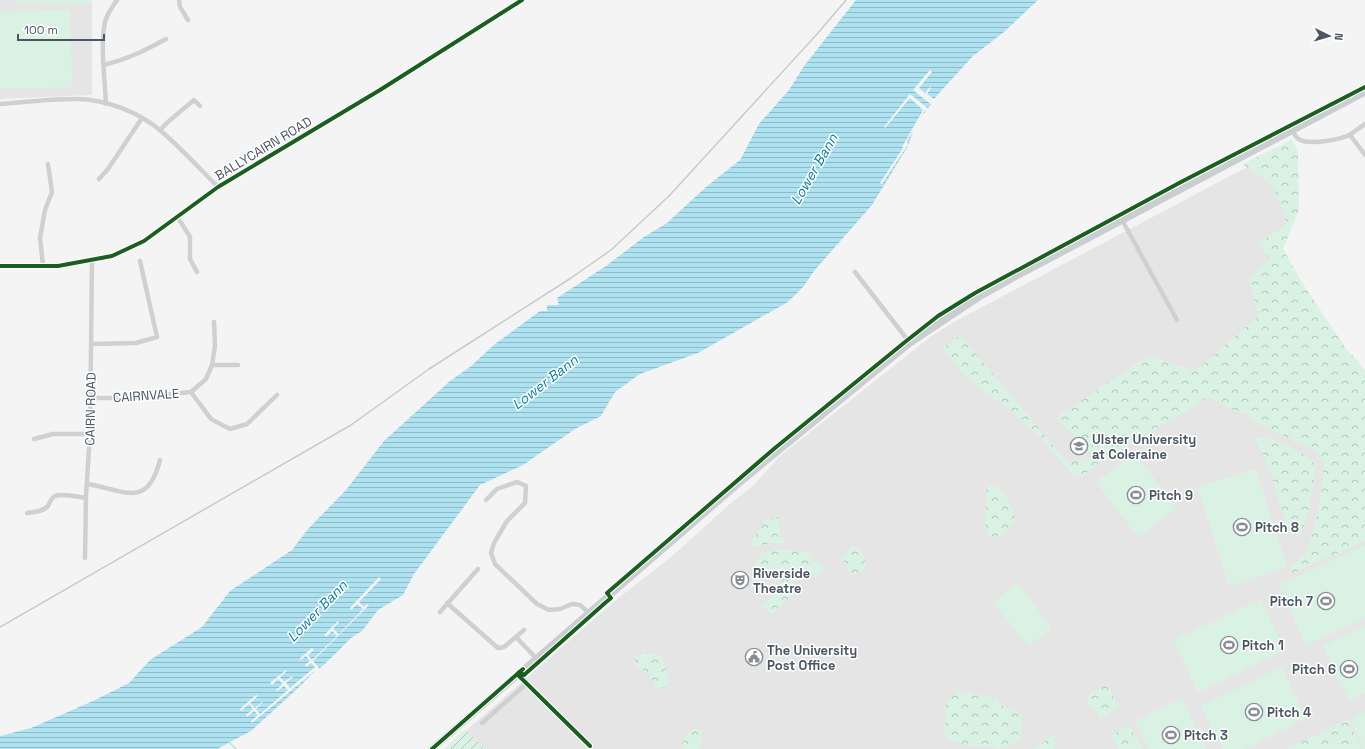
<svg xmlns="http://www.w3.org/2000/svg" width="1365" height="749" font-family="'Space Grotesk',sans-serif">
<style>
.education{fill:#e6e5e6}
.forest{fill:url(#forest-crowns)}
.garden{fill:url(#garden-furrows)}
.pitch{fill:#d9f2e3}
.water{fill:url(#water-rules)}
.pier{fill:#f4f4f4}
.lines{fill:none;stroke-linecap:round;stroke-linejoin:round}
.stream{stroke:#aee2f0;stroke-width:1.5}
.street{stroke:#ced0d2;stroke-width:4.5}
.primary{stroke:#caced1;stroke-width:7}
.rail{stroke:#c9cacc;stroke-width:1.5}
.cycleway-casing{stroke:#fff;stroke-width:6}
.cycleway{stroke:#1b5e20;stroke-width:4}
.labels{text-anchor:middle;stroke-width:3;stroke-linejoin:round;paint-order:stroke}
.street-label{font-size:13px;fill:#4a5661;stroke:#fff}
.poi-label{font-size:13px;font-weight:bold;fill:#4a5661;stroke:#fff;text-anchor:start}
.water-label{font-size:14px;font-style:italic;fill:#0c7c9b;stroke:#fff}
</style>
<defs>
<pattern id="forest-crowns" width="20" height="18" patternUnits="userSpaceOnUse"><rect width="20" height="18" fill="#d9f2e3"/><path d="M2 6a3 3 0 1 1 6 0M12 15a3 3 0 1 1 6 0" fill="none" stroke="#b2c7bb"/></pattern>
<pattern id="garden-furrows" width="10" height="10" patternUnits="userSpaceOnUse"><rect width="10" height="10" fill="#d9f2e3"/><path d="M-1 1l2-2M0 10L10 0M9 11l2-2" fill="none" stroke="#b2c7bb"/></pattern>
<pattern id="water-rules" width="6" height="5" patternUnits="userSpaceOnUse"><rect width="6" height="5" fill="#aee2f0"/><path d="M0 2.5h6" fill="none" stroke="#90bac6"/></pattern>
</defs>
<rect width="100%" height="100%" fill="#f4f4f4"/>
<!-- education -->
<path class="education" d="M0,0H92V95L0,99Z
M1266,157L1290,219L1273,247L1365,435V749H445L617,599L670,558L732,502L753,486L779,457L929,338L952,323Z"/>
<!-- forest -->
<path class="forest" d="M1292,140L1298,151L1299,210L1283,249L1303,284L1345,347L1365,370V541L1290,574L1289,570L1308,551L1318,513L1323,481L1324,463L1317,452L1254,422L1251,415L1237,412L1208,397L1101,463L1056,418L1148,356L1195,371L1259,316L1249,280L1269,259L1259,243L1286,224L1285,214L1272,184L1242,164Z
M960,335L1068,463L1089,458L1099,464L1082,476L1074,477L1042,438L1011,411L966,377L943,348Z
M1258,437C1275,439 1286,445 1301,453C1304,455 1310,457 1312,460C1320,470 1307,523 1300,534H1292L1289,532L1268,464L1256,441Z
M987,484L997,487L1007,498L1015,516L1012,525L1003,535L989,537L985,524Z
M778,517L781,537L789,543H773L749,547L751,542L766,519Z
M853,546C863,552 867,557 866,570L852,575L842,558Z
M778,549L811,553L813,559L792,584V595L772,614L761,605L774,596L783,579L776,573L757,569L754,565L763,552Z
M647,653L662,657L669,678L667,687L657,688L648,673L636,665L634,656Z
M1108,684L1118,708L1100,718L1086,701L1090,693Z
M959,691L990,697L997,700L1003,706L1016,711L1022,716L1023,720L1019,740L1015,743L998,749L984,745L969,746L952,741L944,734L943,730L946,722L945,707L949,699Z
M1347,720L1362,749H1286Z
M1129,725L1143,749H1119L1111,736Z
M693,729H698L702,730V742L699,749H685L682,746L683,739Z
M1055,733V749H1035Z"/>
<!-- garden -->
<path class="garden" d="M465,729L485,749H444Z"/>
<!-- pitch -->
<path class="pitch" d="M15,0H92V4L15,3Z
M70,10L72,87L0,89V12Z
M1135,453L1177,508L1138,537L1096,482Z
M1256,469L1287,567L1229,586L1197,487Z
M1365,545V618L1306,645L1279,585Z
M816,560L824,570L815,578L807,567Z
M1017,583L1051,627L1029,646L993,603Z
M1261,599L1285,650L1198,692L1174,640Z
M1365,626V693L1349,701L1323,646Z
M1281,667L1306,718L1245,749H1223L1201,706Z
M1182,698L1206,749H1149L1135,721Z
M1365,712V749H1364L1350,720Z"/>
<!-- water -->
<path class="water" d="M856,0H1038L1004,32L973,56L952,79L915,124L908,146L872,205L814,271L803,287L788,302L698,353L640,374L615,392L601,416L575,429L523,465L480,485L414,574L403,595L378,610L362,631L351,638L331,658L251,731L217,749H0V736L31,728L93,701L129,683L150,660L202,627L230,591L292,550L308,529L346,490L384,441L450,381L470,367L495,344L540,311H547V305H559L557,298L606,266L644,237L667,223L706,187L740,160L759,124L789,90L804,66Z"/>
<!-- pier -->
<path class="pier" d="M930,70L932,72L919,88L925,93L930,87L931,88L927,94L934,99L951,80L952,81L933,106L913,90Z
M910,94L930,110L928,112L925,110L907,141L909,147L907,146L882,184L880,183L903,148L902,147L923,110L910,98L885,128L884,127Z
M379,577L381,579L359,602L364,607L367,604L369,605L313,661L320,669L305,685L303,683L316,670L252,723L251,721L258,715L254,711L247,717L246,715L253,709L249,704L241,711L240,709L256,695L258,696L250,703L255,708L263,701V702L256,709L260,714L288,690L284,686L277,691L276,690L283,684L278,679L272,685L270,683L286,670L287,671L280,677L284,682L292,676L293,677L286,683L290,688L315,667L311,663L306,667L305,665L310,661L306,656L300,660L299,659L312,648L314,650L308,655L312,660L337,636L332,631L326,637L324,635L338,621L339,622L333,629L339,634L363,609L357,604L351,610L350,608Z"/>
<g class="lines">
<!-- stream -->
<path class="stream" d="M229,742L236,749"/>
<!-- street -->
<path class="street" d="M179,0L180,7L188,20
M104,65C128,59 144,51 166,39
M0,104C25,102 51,99 76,99C105,99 139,112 161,131C181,148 199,168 218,187
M106,104C105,80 100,45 105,22C107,14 112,7 117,0
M160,130L169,121L194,100L200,106
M1292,130C1295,135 1297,140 1303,141C1314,144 1339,140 1349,135C1355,132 1360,127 1365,124
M1350,135L1365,155
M99,179L108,169L142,118
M177,216L190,237V259L197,272
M1122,220L1177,320
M0,266H58L112,256L144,241L218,187L380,90L522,0
M43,266L40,238L45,210L52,192L48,164
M855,272L910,343
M91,344L136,343L157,337L140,261
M212,365H238
M191,392L211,419L230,429L247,424L277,395
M90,398H135L191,392L206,379L212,365L215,346L214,322
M34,439L53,434H90
M87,484C123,489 147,511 160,460
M486,500L497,489L517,482L526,486L525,503L507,521L494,543L491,553L495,564L537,604L549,610L560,609L572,604L580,605L589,613
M27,513C34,512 43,512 48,506C50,502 51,498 55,496C60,493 79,497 86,498
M85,558L86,495L90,434L92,260
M447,603L498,648L504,647L524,630
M440,612L478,569
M516,637L536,658
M482,723L526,684"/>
<!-- primary -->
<path class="primary" d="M432,749L738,484L910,343L979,297L1013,278L1365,92"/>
<!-- rail -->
<path class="rail" d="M0,627L351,425L429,369L571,278L611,250L669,196L818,33L846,0"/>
<defs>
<path id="cycleway" d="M0,266H58L112,256L144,241L218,187L380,90L522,0
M519,672L524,675L605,603L611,598L607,593L775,448L905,342L938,316L975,293L1181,182L1365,87
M517,674L590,746
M432,749L523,669"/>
</defs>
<!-- cycleway casing -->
<use href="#cycleway" class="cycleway-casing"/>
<!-- cycleway -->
<use href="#cycleway" class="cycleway"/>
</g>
<!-- icons -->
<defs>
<symbol id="university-ring" viewBox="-11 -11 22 22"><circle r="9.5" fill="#fff" stroke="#868d94" stroke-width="1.5"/><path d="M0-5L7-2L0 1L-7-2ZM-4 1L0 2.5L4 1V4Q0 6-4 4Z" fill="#868d94"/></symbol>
<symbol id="stadium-ring" viewBox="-11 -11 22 22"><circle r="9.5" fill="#fff" stroke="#868d94" stroke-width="1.5"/><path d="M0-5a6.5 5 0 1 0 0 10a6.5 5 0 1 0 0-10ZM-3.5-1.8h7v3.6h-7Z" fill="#868d94"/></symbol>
<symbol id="theatre-ring" viewBox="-11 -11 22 22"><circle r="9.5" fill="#fff" stroke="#868d94" stroke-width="1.5"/><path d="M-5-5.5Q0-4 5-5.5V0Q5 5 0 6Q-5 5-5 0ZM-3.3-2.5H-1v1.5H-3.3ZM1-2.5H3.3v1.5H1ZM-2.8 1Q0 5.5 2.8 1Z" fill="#868d94"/></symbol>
<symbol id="civic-ring" viewBox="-11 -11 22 22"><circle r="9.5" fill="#fff" stroke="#868d94" stroke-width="1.5"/><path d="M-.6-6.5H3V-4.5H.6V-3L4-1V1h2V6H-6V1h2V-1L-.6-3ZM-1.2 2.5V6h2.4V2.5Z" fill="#868d94"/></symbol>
</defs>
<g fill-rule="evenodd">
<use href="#university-ring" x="1069" y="436" width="20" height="20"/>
<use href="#stadium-ring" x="1126" y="485" width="20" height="20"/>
<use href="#stadium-ring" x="1232" y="517" width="20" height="20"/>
<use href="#theatre-ring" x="730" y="570" width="20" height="20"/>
<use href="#stadium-ring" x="1316" y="591" width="20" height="20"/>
<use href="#stadium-ring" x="1219" y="635" width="20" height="20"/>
<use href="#civic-ring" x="744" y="647" width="20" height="20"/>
<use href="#stadium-ring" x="1339" y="659" width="20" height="20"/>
<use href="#stadium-ring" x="1244" y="702" width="20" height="20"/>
<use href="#stadium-ring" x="1161" y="725" width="20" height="20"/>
</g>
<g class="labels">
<!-- street labels -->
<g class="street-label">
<text transform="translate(263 148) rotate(-31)" y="5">BALLYCAIRN ROAD</text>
<text transform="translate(146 395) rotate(-4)" y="5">CAIRNVALE</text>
<text transform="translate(90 409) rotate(-89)" y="5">CAIRN ROAD</text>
</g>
<!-- poi labels -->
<g class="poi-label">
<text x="1092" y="444">Ulster University<tspan x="1092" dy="15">at Coleraine</tspan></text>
<text x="1149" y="500">Pitch 9</text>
<text x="1255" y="532">Pitch 8</text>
<text x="753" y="578">Riverside<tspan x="753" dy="15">Theatre</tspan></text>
<text x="1313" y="606" text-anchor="end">Pitch 7</text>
<text x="1242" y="650">Pitch 1</text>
<text x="767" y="655">The University<tspan x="767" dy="15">Post Office</tspan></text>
<text x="1336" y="674" text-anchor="end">Pitch 6</text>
<text x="1267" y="717">Pitch 4</text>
<text x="1184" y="740">Pitch 3</text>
</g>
<!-- water labels -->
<g class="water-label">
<text transform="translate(814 169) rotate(-60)" y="5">Lower Bann</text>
<text transform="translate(545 382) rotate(-38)" y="5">Lower Bann</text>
<text transform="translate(317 611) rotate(-46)" y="5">Lower Bann</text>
</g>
</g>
<!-- north arrow -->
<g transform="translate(1329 36) rotate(95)" stroke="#ffffff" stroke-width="3" paint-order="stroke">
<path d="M0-3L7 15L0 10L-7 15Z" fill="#4a5661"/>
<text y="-6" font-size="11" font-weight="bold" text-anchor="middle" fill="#4a5661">N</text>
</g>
<!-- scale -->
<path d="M18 34v6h86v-6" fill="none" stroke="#4a5661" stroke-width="2"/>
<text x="24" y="34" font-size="12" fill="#4a5661" stroke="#ffffff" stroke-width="3" paint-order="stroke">100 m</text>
</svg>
